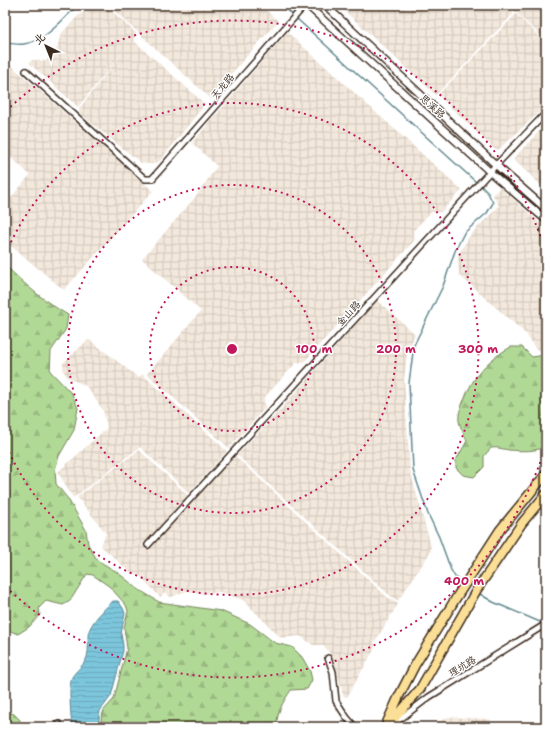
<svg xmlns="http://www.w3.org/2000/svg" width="551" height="732" font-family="'Shantell Sans','LXGW WenKai TC',sans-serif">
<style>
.industrial{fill:url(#industrial-grid)}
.forest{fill:url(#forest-firs);stroke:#76825a}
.water{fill:url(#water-rules);stroke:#628890}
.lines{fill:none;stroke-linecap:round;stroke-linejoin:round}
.stream{stroke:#628890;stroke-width:1.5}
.minor-casing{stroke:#3b2a1e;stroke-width:8}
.tertiary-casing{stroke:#3b2a1e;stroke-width:9}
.primary-casing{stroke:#3b2a1e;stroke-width:11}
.minor{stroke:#fff;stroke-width:5}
.tertiary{stroke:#fff;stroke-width:6}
.primary{stroke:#fbdf96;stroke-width:8}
.ring{fill:none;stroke:#c2185b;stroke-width:2;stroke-dasharray:2 4}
.labels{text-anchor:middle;stroke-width:3;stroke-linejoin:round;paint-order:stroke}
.street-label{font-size:10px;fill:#3b2a1e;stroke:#fff}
.centre{fill:#c2185b;stroke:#fff;stroke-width:2}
.ring-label{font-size:12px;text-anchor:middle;font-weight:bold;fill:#c2185b;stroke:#fff;stroke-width:3;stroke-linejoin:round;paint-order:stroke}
</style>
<defs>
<pattern id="industrial-grid" width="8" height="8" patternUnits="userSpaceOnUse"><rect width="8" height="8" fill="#f3e8dc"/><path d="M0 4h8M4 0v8" fill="none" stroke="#d1c7bc"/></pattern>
<pattern id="forest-firs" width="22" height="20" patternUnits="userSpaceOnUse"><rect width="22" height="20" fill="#b1d996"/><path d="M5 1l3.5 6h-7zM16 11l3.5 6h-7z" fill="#99ba81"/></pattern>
<pattern id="water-rules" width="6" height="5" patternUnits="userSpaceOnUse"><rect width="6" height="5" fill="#7cc6dc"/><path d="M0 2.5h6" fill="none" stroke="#6caabc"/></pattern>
</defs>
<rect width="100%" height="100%" fill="#fff"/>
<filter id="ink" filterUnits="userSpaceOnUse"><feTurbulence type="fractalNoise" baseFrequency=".025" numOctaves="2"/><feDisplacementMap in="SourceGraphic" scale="8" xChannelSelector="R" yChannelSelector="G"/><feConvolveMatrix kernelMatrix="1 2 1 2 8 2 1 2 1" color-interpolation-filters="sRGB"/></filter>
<g filter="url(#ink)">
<!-- industrial -->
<path class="industrial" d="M93,5H105L137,34L133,40L205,104L160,161L152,164L141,163L80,114L79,109L126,48L78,107L29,63L32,60L46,61L56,51L61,34L78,16Z
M108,5H260L278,21L210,98Z
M338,5H505L514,13L436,95Z
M508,5H546V41Z
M516,14L546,43V106L498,150L494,149L438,95Z
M287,32L462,190L441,212H431L413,231L415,240L303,363H296L264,398L265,408L229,448L147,374L201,311L142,259L197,195L217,166L192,143Z
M5,60L153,191L64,290L5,241V205L30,175L5,152Z
M546,124V190L513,159Z
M500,187L546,229V342L539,351L535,348L526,334L459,275L458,255L471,234L499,206L493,195Z
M377,300L415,334L407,353L404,380L410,470L431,546V551L398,601L388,594L237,455L282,408Z
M88,340L91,341L139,378L142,374L227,451L189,493L140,447L73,498L58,472L107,428L103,410L86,386L67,377L63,370V363Z
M139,450L193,500L235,456L387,597L398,604L374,643L376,646L347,697L343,696L339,678L329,652L323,645H313L300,636L281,638L243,600L220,592L204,594L187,591L171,597L165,593L160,597L140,576L130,572L101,546L106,533L77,497Z
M448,717L490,719V727H428Z"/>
<!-- forest -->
<path class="forest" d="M5,265C24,284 45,302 68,315L66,329L51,351L50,371L72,394L78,408L74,430L59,456L55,470L56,484L68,499L86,530L88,544L97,560L117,572L138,589L159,602L221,611L250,624L275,643L292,647L302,657L310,671L312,680L307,689L291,690C283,702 276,713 277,727H102L101,719L104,710L114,699L127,648L124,628L128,611L126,605L110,587L93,575L87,574L70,601L63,605L46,601L39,608L40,615L29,627L18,634L5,629V502L10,495L8,489L5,485Z
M511,347H522L532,357L539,356L546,353V446C537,452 521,451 509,450C502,449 498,447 491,448L484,456V467L474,477L463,475L456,468V460L467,441C465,435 460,428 459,421C458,413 461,407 464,400C473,376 488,359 511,347Z
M5,711L14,714L20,720V727H5Z"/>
<!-- water -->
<path class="water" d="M113,601H118L123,608L125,613L121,634L123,645V651L111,696L100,711L98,727H72C71,717 68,685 72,677C76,670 84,666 87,657C89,650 88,643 88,636C88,625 105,608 113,601Z"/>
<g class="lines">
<!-- stream -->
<path class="stream" d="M282,5L294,16
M296,18L477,183
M5,43C11,43 18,45 24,44C46,41 63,19 78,5
M457,579L455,577L451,570L439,537L428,514L413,470L409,383L414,345L443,286L455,251L464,233L487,213L493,203L488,193L480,185
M480,594L493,602L540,622"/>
<defs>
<path id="minor" d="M26,71L145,179H152L305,5
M148,545L496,165L546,113
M328,658L333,672L336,701L347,718L355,727
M395,723L429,697L546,624
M59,727V724"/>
<path id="tertiary" d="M307,5L490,172L546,220
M325,5L496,165L546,209"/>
<path id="primary" d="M388,726L420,689L476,591L522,523L546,494
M385,727L399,696L415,665L456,598L500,530L546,474"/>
</defs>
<!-- minor casing -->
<use href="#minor" class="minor-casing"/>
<!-- tertiary casing -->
<use href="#tertiary" class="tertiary-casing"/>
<!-- primary casing -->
<use href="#primary" class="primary-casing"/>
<!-- minor -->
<use href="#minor" class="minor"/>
<!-- tertiary -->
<use href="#tertiary" class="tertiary"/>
<!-- primary -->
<use href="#primary" class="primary"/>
</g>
</g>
<!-- distance rings -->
<g class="ring">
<circle cx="232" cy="349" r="82"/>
<circle cx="232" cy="349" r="164"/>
<path d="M6 253A246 246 0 1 1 6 445"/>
<path d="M546 445A328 328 0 0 1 6 587M6 111A328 328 0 0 1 546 253"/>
</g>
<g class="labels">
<!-- street labels -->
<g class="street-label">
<text transform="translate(222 86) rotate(-49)" y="4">天龙路</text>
<text transform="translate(433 106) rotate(42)" y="4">思溪路</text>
<text transform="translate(348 313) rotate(-47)" y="4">金山路</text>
<text transform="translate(462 666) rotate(-32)" y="4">理坑路</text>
</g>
</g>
<circle cx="232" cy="349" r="6" class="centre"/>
<g class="ring-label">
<text x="314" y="353">100 m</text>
<text x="396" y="353">200 m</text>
<text x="478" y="353">300 m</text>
<text x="464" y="585">400 m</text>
</g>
<!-- margin -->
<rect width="551" height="732" fill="none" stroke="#fff" stroke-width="20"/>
<rect x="10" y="10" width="531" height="712" fill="none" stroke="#3b2a1e" stroke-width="1.5" filter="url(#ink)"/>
<!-- north arrow -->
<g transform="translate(46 46) rotate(317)" stroke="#ffffff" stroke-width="3" paint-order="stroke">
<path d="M0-3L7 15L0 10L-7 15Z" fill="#3b2a1e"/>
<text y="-6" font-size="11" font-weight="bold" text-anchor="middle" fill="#3b2a1e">北</text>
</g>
</svg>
